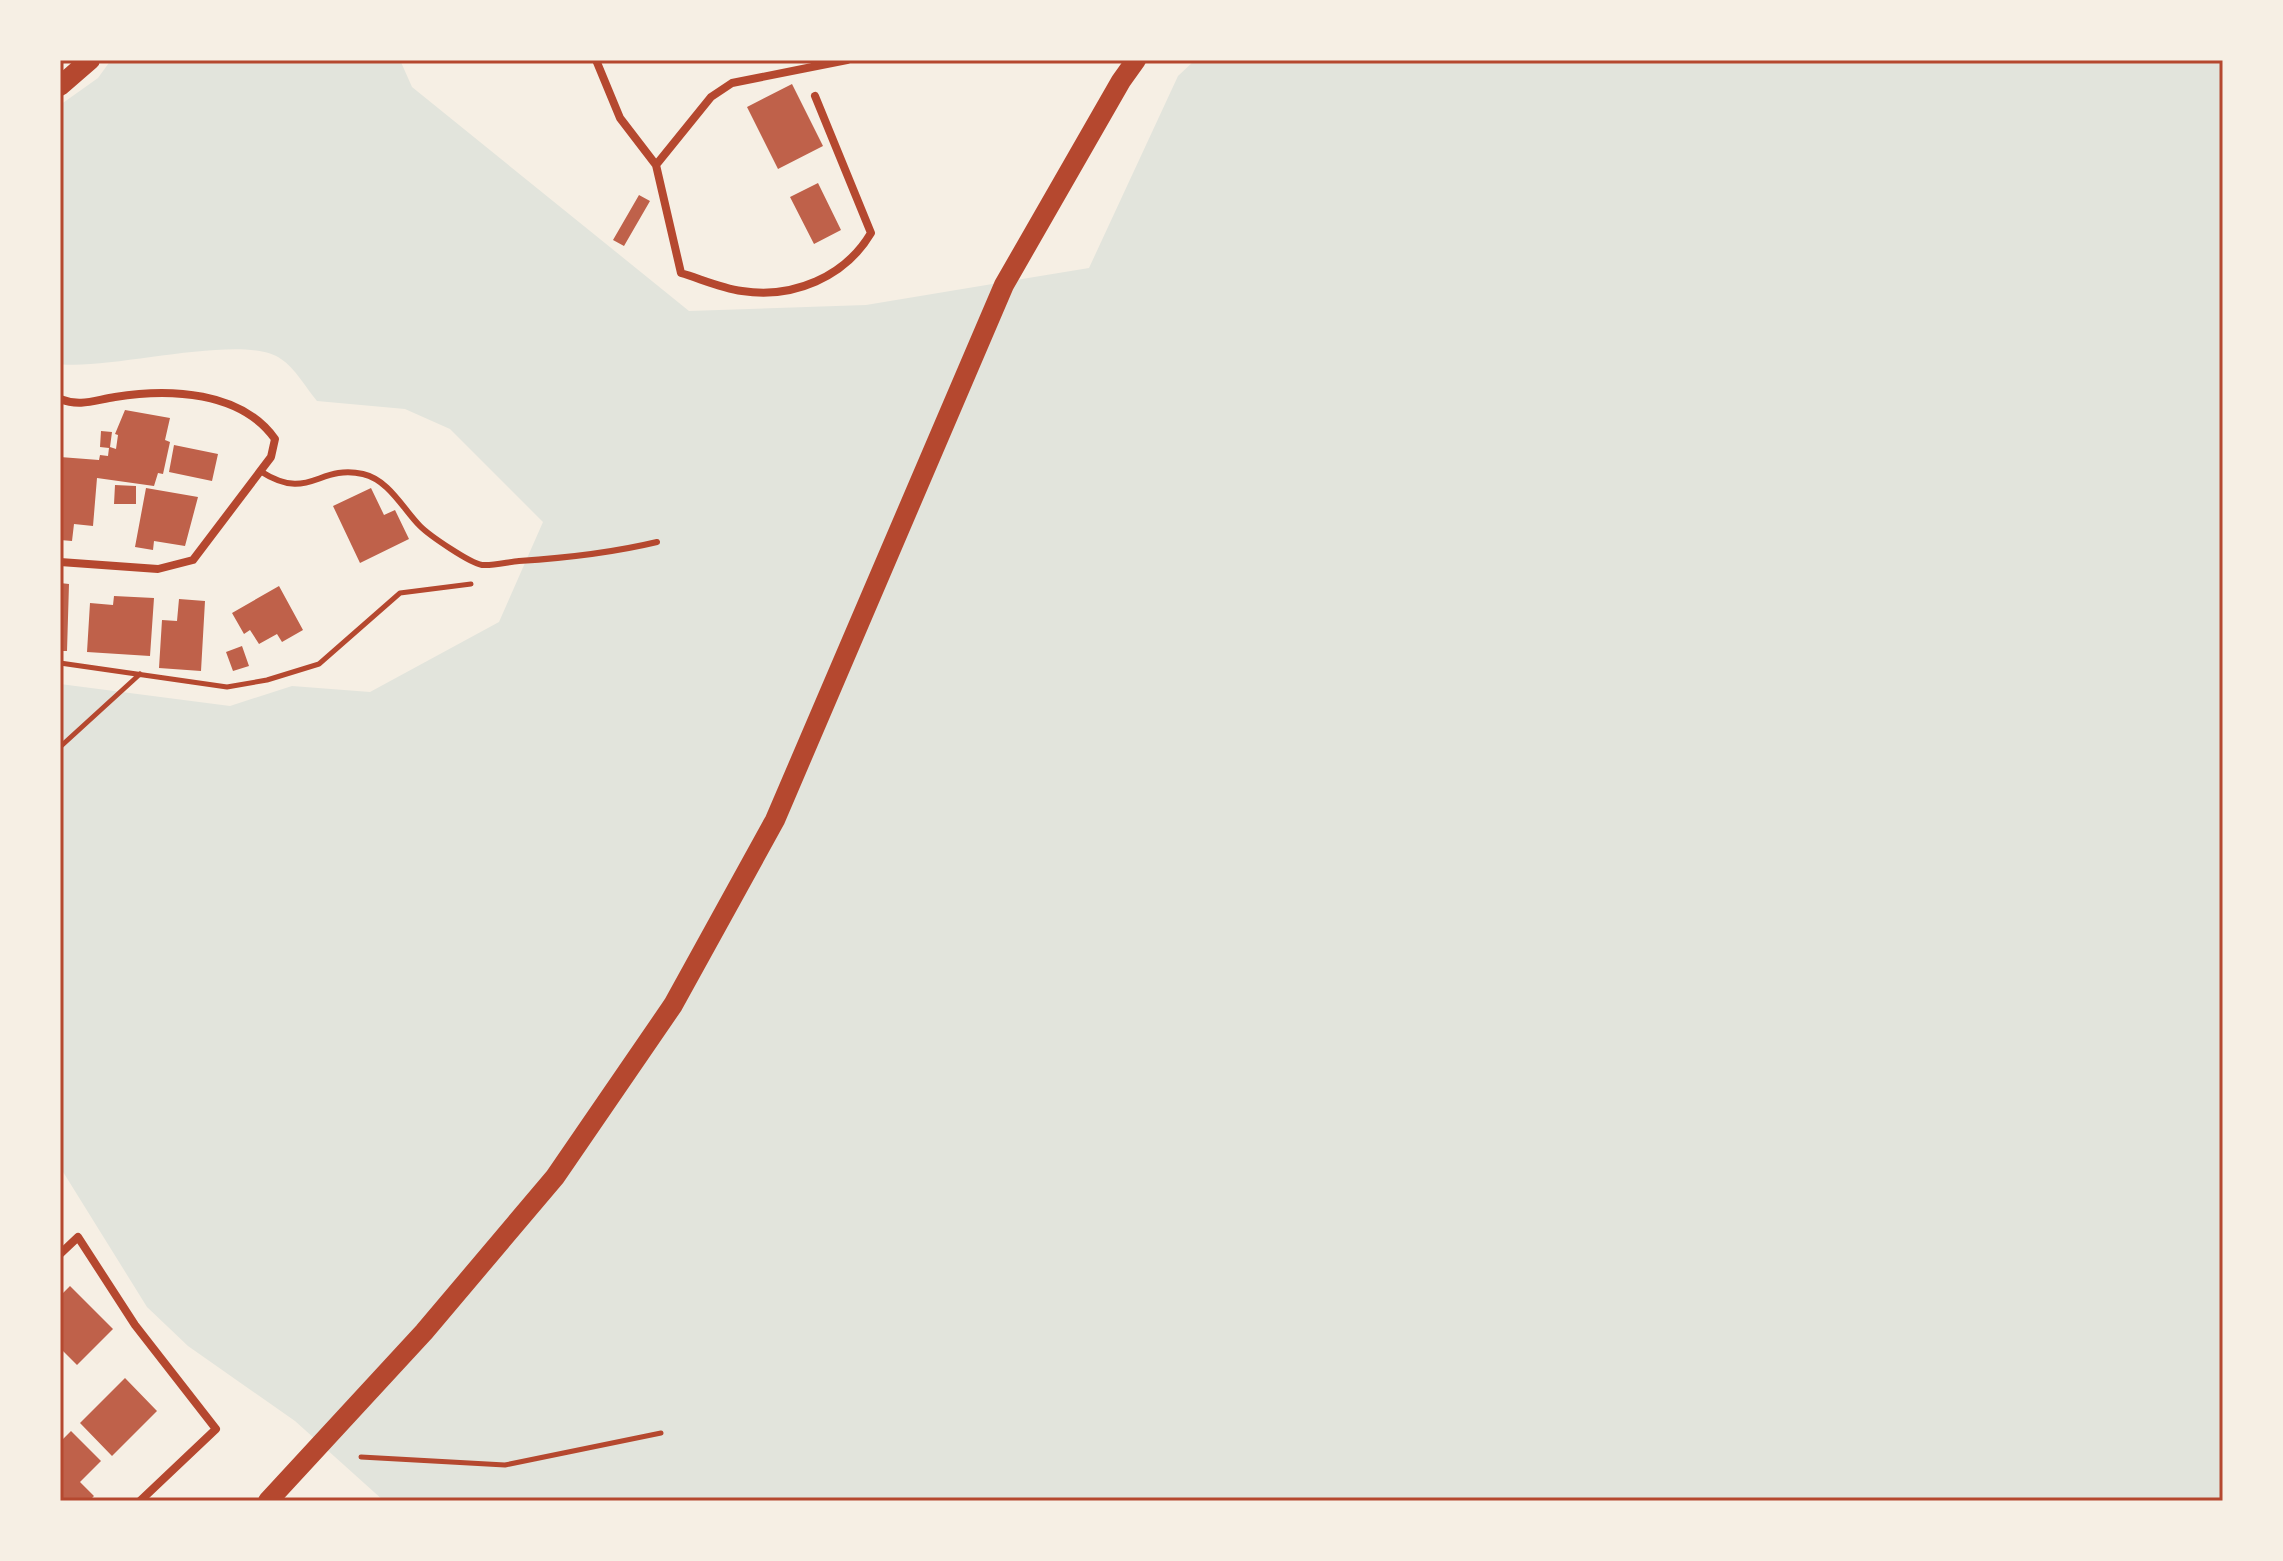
<svg xmlns="http://www.w3.org/2000/svg" width="2283" height="1561" font-family="Overpass,sans-serif">
<style>
.green{fill:#e2e4dc}
.building{fill:#bf614a}
.lines{fill:none;stroke-linecap:round;stroke-linejoin:round}
.path{stroke:#b5482f;stroke-width:5}
.service{stroke:#b5482f;stroke-width:6}
.minor{stroke:#b5482f;stroke-width:8}
.primary{stroke:#b5482f;stroke-width:20}
.neatline{fill:none;stroke:#b5482f;stroke-width:3}
</style>
<rect width="100%" height="100%" fill="#f6efe4"/>
<!-- green -->
<path class="green" d="M111,60H400L412,87L689,311L866,305L1089,268L1178,76L1195,60H2223V1501H384L295,1421L188,1346L147,1307L60,1167V684L230,706L292,686L370,692L499,622L543,522L450,429L405,409L317,401C306,388 295,368 281,359C244,332 109,371 60,364V105L98,78Z"/>
<!-- building -->
<path class="building" d="M792,84L823,146L778,169L747,107Z
M818,183L841,230L814,244L790,197Z
M639,195L650,201L624,246L613,240Z
M125,410L170,418L165,440L170,442L163,474L158,473L154,486L97,478L93,526L74,524L72,541L60,540V457L99,460L100,455L108,456L109,448L100,447L101,431L112,432L110,447L116,449L118,435L115,434Z
M174,445L218,454L212,481L169,472Z
M115,485L136,486V504H114Z
M146,488L198,497L185,546L154,541L153,550L135,547Z
M371,488L384,515L395,510L409,539L360,563L333,506Z
M60,583L69,584L67,651H60Z
M279,586L303,630L282,642L277,634L259,644L250,630L244,634L232,613Z
M114,596L154,598L150,656L87,652L90,603L113,605Z
M179,599L205,601L201,671L159,668L162,620L177,621Z
M242,646L249,666L233,671L226,652Z
M70,1286L113,1329L77,1365L60,1348V1296Z
M125,1378L157,1411L112,1456L80,1423Z
M71,1431L101,1461L80,1482L94,1496L89,1501H60V1442Z"/>
<g class="lines">
<!-- path -->
<path class="path" d="M60,663L227,687L267,680L319,664L400,593L471,584
M60,747L140,674
M361,1457L505,1465L661,1433"/>
<!-- service -->
<path class="service" d="M260,471C310,503 317,464 363,474C389,480 403,509 420,526C430,536 470,563 482,565C493,566 508,562 519,561C566,558 611,553 657,542"/>
<!-- minor -->
<path class="minor" d="M596,60L620,118L656,165L681,273C701,279 721,288 742,291C793,299 845,277 871,233L815,96
M656,165L711,97L732,83L847,60
M60,399C80,407 95,400 115,397C169,388 241,391 275,439L271,457L193,560L158,569L60,562
M60,1254L78,1237L135,1325L216,1429L140,1501"/>
<!-- primary -->
<path class="primary" d="M60,86L90,60
M268,1501L424,1332L555,1177L673,1005L775,820L1004,285L1121,81L1136,60"/>
</g>
<!-- border -->
<rect width="2283" height="1561" fill="none" stroke="#f6efe4" stroke-width="124"/>
<rect x="62" y="62" width="2159" height="1437" class="neatline"/>
</svg>
